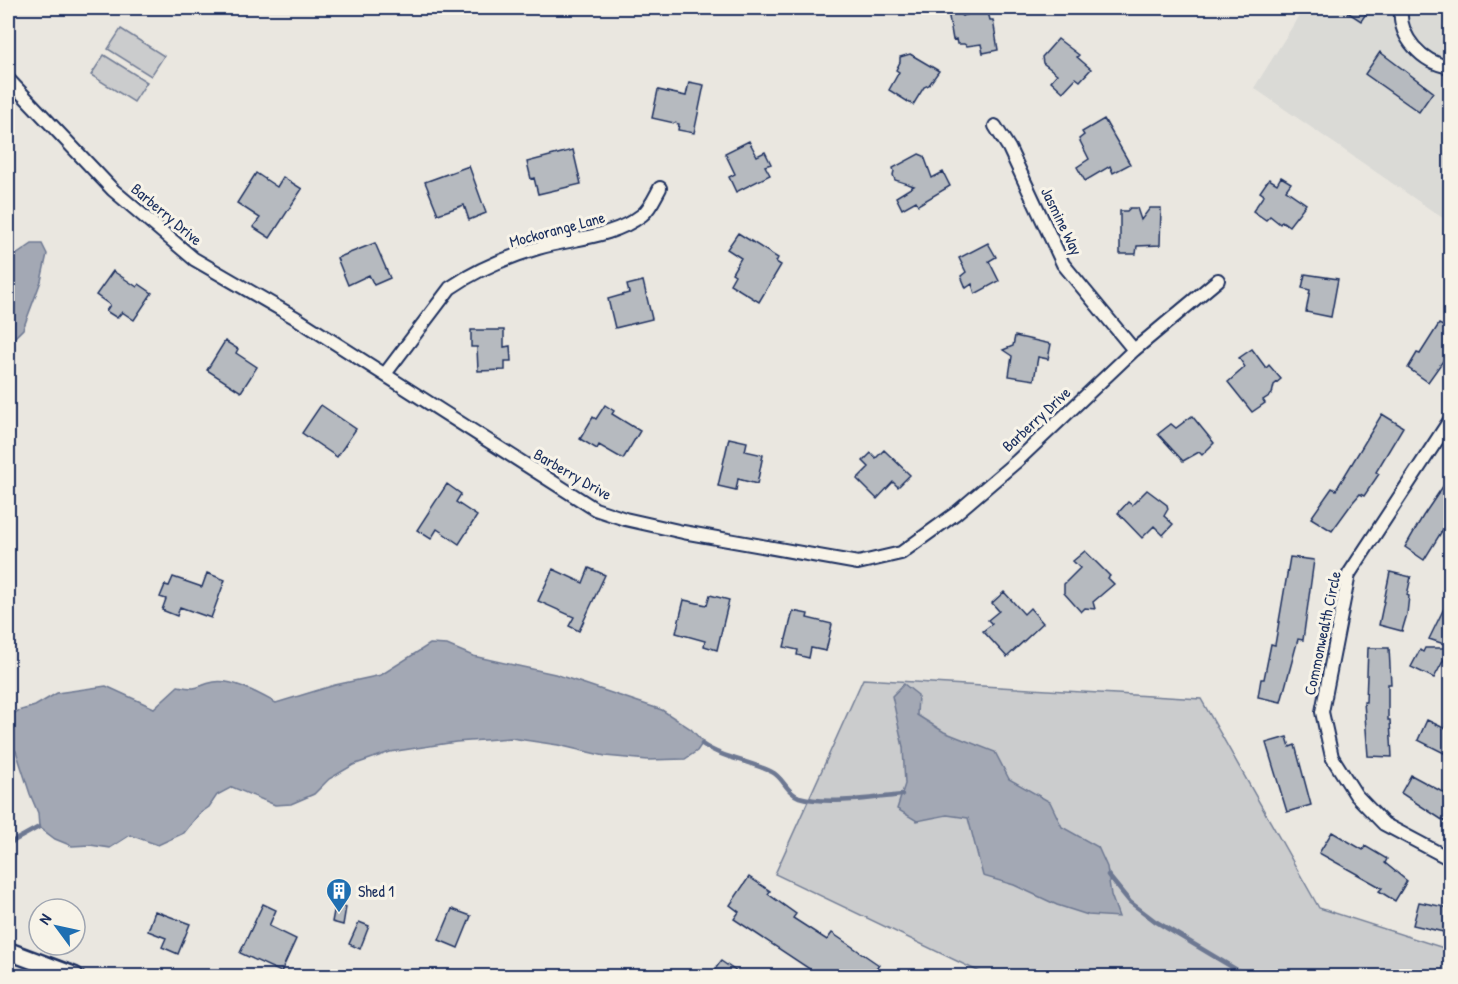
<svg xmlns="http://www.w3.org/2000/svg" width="1458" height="984" font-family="'Patrick Hand',sans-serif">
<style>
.built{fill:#dadad6}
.green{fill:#cbcccd;stroke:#737e96;stroke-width:1.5}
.water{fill:#a3a8b4;stroke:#6d7892;stroke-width:1.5}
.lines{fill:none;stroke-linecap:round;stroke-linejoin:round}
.stream{stroke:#6d7892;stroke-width:4.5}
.building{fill:#b6babf;stroke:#1b2f5e;stroke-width:1.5}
.street-casing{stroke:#1b2f5e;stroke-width:16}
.secondary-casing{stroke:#1b2f5e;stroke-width:21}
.street{stroke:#f7f3e8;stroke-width:12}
.secondary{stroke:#f7f3e8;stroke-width:16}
.labels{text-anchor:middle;stroke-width:6;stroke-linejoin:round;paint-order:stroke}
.street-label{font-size:16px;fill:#1b2f5e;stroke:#f7f3e8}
.poi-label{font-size:16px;fill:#1b2f5e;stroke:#f7f3e8;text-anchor:start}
</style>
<rect width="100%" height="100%" fill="#eae7e0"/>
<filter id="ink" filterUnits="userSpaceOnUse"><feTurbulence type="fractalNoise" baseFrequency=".0167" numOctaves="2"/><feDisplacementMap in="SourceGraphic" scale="12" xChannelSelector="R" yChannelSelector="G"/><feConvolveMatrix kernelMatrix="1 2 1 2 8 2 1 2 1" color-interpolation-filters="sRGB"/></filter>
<g filter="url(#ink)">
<!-- built -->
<path class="built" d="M1304,8H1450V223L1254,88Z"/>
<!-- green -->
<path class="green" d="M121,29L164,56L151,76L108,49Z
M104,55L147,82L134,102L91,75Z
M863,679L1201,699L1319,908L1450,950V976H988L775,874Z"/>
<!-- water -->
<path class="water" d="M32,244H42L47,254L41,281L23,329L8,344V256L13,257Z
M430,644L447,645L473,656L555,674L662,710L691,729L703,742L697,751L685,759L648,760L605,756L558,745L511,738L456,742L390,752L353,765L329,779L314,794L291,804L275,805L232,787L217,795L209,807L199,814L184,833L158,845L130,835L110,848L90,845L72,846L55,839L39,827L38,813L30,794L16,751L8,745V717L18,711L35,706L57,693L106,686L154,708L178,686C202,691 196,685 214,682C234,679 259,694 276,703L335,685L381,675Z
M904,684L918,695L917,715L944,732L995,752L1009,779L1050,802L1062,827L1098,847L1107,867L1111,895L1119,917L1088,915L1057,905L1014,885L983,876L968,818L947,815L917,821L897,809L905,784L903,747L892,696Z"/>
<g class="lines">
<!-- stream -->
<path class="stream" d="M702,744C722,758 750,761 772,772C783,777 787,793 799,797C825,805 874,798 902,795
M8,844L39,827
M1108,875L1130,902L1155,921L1247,976"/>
</g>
<!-- building -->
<path class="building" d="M978,8H987L990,20H993L998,50L983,53L981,44L967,46L964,44H957L956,39L953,40L949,17L951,12L960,11L962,16L976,12Z
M1341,8H1370L1361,21Z
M1058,39L1079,55L1077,57L1091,69L1080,81L1076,78L1063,92L1051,81L1057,74L1043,63L1042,57Z
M1380,52L1433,92L1419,112L1365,74Z
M910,54L939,71L929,85L924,87L913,105L889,90L899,72L896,70L900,62V57Z
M689,82L704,85L694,133L678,130L679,124L652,118L658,90L686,96Z
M1104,119L1130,164L1113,173L1110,166L1085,181L1077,167L1089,159L1079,139L1084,135L1082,132Z
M749,141L757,156L765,152L771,164L765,166L770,175L736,192L729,177L735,174L725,153Z
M573,150L581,184L538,194L534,178L531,179L527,162Z
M919,154L924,156L932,178L943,172L950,186L918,205L916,201L902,209L896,197L914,186L895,180L893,175L894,171L893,168Z
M469,166L486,213L469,220L464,205L438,214L425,182Z
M256,173L277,187L283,177L302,189L270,238L253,227L260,218L237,203Z
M1281,177L1291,183L1286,190L1306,204L1289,226L1282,221L1280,224L1270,216L1266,220L1253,211L1264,195L1260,192L1269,179L1277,184Z
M1130,208H1137L1141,220L1150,208H1161L1160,245L1137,246L1136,254H1120V211H1127Z
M738,233L778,258L776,262L781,265L759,302L730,284L735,275L732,273L741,258L727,249Z
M375,243L390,278L374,285L369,275L348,285L337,258Z
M988,243L996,257L989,261L999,281L975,294L972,284L966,288L961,276L966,272L959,258Z
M113,271L137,287L139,284L152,293L134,320L122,312L117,318L106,311L110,305L96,295Z
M1305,274L1338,279L1331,317L1306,312L1310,290L1302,288Z
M643,281L652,319L615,328L608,299L629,293L627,285Z
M1450,315V362L1445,358L1428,382L1408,368L1417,353L1420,354L1439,324L1443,326Z
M471,330H504V347L510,346L511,361H505V370L478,371L477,347H471Z
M1015,336L1051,344L1048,359L1038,357L1034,380L1009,376L1012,356L1003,350L1013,346Z
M225,341L238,349L236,353L257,367L241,392L207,370Z
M1252,349L1266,368L1269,365L1281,379L1274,385L1272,394L1263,400L1265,403L1252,412L1228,382L1245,367L1239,358Z
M321,405L356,429L337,457L302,433Z
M605,405L614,411L612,414L640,431L623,459L599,445L597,449L580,439L593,417L596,419Z
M1382,414L1403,427L1376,472L1379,474L1364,496L1360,494L1353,502L1332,531L1311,518L1332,488L1336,490Z
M1192,416L1214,443L1202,455L1199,452L1183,461L1158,434L1171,424L1176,428Z
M729,438L747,442L745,451L763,455L757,484L738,479L736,490L718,486Z
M884,450L910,475L898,487L893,482L877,499L857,479L869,467L863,461L871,453L876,458Z
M1450,476V518L1424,560L1405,547L1423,516Z
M447,484L461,494L456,502L477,516L459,544L437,529L431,539L417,530Z
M1147,490L1167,505L1168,509L1164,516L1173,524L1163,535L1154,526L1142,538L1118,513L1128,502L1132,505Z
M1085,551L1110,576L1108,578L1114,584L1093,602L1095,609L1085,608L1081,612L1064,593V584L1080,568L1073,561Z
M1290,557L1314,560L1303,640L1298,639L1281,702L1258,697L1261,679H1264L1271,644L1275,645Z
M589,568L605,575L579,631L569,626L574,617L538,601L553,569L583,583Z
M1390,572L1411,577L1407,595L1409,596L1407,614L1402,631L1379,625Z
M207,573L225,580L211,618L180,607L177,616L162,610L166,599L160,597L165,585L169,586L173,577L202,587Z
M1004,592L1024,614L1030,608L1043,623L1007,657L983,631L992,624L988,620L999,611L992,603Z
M710,595L729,600L717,650L704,646L705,641L676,633L684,600L707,605Z
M1450,596V646L1429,639Z
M793,611L808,614L807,618L832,624L826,651L811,648L809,658L797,655L798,650L784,647Z
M1368,648H1389L1391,684H1388V720H1390L1392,757L1368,756L1364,702H1366Z
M1425,648H1450L1434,678L1411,667L1420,650L1423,652Z
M1427,720L1450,731V756L1418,740Z
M1287,737L1290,747L1295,745L1311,805L1287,812L1266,743Z
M1411,775L1450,796V815L1447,823L1401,793Z
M1332,832L1363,850L1365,846L1387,859L1385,863L1407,881L1395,901L1379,891L1382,888L1319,853Z
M749,877L770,891L768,894L796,914L793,918L827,940L832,933L879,965L876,968L889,976H820L734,919L739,912L730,905Z
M1419,902L1450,908V926L1448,933L1413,925Z
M263,904L276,910L269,926L296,939L281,972L240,953Z
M335,906L346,907L343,925L332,922Z
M452,909L471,916L458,948L439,940Z
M155,911L190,924L178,954L162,947L166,938L148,931Z
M359,922L369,926L360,949L349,944Z
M721,961L743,976H710Z"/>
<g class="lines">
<defs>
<path id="street" d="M1401,8C1398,37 1422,63 1450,67
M8,79L113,190L194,259L296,318L595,509L625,519L683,532L858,563L901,553L955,514L1017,461L1134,350L1218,280
M995,126L1009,148L1063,264L1134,350
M385,374L450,288C476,270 508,257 538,248C573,238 612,238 642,215C650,209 655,197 660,188
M1450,420L1349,574L1322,712L1332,757L1356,795L1384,824L1450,859"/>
<path id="secondary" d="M8,951L75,976"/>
</defs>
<!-- street casing -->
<use href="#street" class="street-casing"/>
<!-- secondary casing -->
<use href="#secondary" class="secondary-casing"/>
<!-- street -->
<use href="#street" class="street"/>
<!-- secondary -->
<use href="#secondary" class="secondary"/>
</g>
</g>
<!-- icons -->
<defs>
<symbol id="building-pin" viewBox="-11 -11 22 30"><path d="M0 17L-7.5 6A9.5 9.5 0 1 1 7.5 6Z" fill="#1f6fb2" stroke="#f7f3e8"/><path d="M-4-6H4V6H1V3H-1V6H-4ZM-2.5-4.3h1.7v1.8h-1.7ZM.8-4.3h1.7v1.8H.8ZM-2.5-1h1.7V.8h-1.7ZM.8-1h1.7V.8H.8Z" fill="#fff"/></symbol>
</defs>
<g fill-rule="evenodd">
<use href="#building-pin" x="324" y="876" width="30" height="40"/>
</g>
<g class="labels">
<!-- street labels -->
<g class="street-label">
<text transform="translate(167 214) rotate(40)" y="6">Barberry Drive</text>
<text transform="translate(1062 221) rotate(64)" y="6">Jasmine Way</text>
<text transform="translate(557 229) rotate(-15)" y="6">Mockorange Lane</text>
<text transform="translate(1036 419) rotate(-43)" y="6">Barberry Drive</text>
<text transform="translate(573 474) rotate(30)" y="6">Barberry Drive</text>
<text transform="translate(1322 633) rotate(-78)" y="6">Commonwealth Circle</text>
</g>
<!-- poi labels -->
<g class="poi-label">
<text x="358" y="897">Shed 1</text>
</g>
</g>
<!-- margin -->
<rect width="1458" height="984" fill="none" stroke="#f7f3e8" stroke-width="30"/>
<rect x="15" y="15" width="1428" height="954" fill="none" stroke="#1b2f5e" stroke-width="2" filter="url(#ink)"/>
<!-- north arrow -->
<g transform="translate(57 927) rotate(303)"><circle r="28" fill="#f7f3e8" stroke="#9fa5b1" stroke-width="1.5"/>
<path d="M0-4.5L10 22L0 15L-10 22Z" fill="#1f6fb2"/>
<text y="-9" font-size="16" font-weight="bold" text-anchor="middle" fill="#1b2f5e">N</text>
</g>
</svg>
